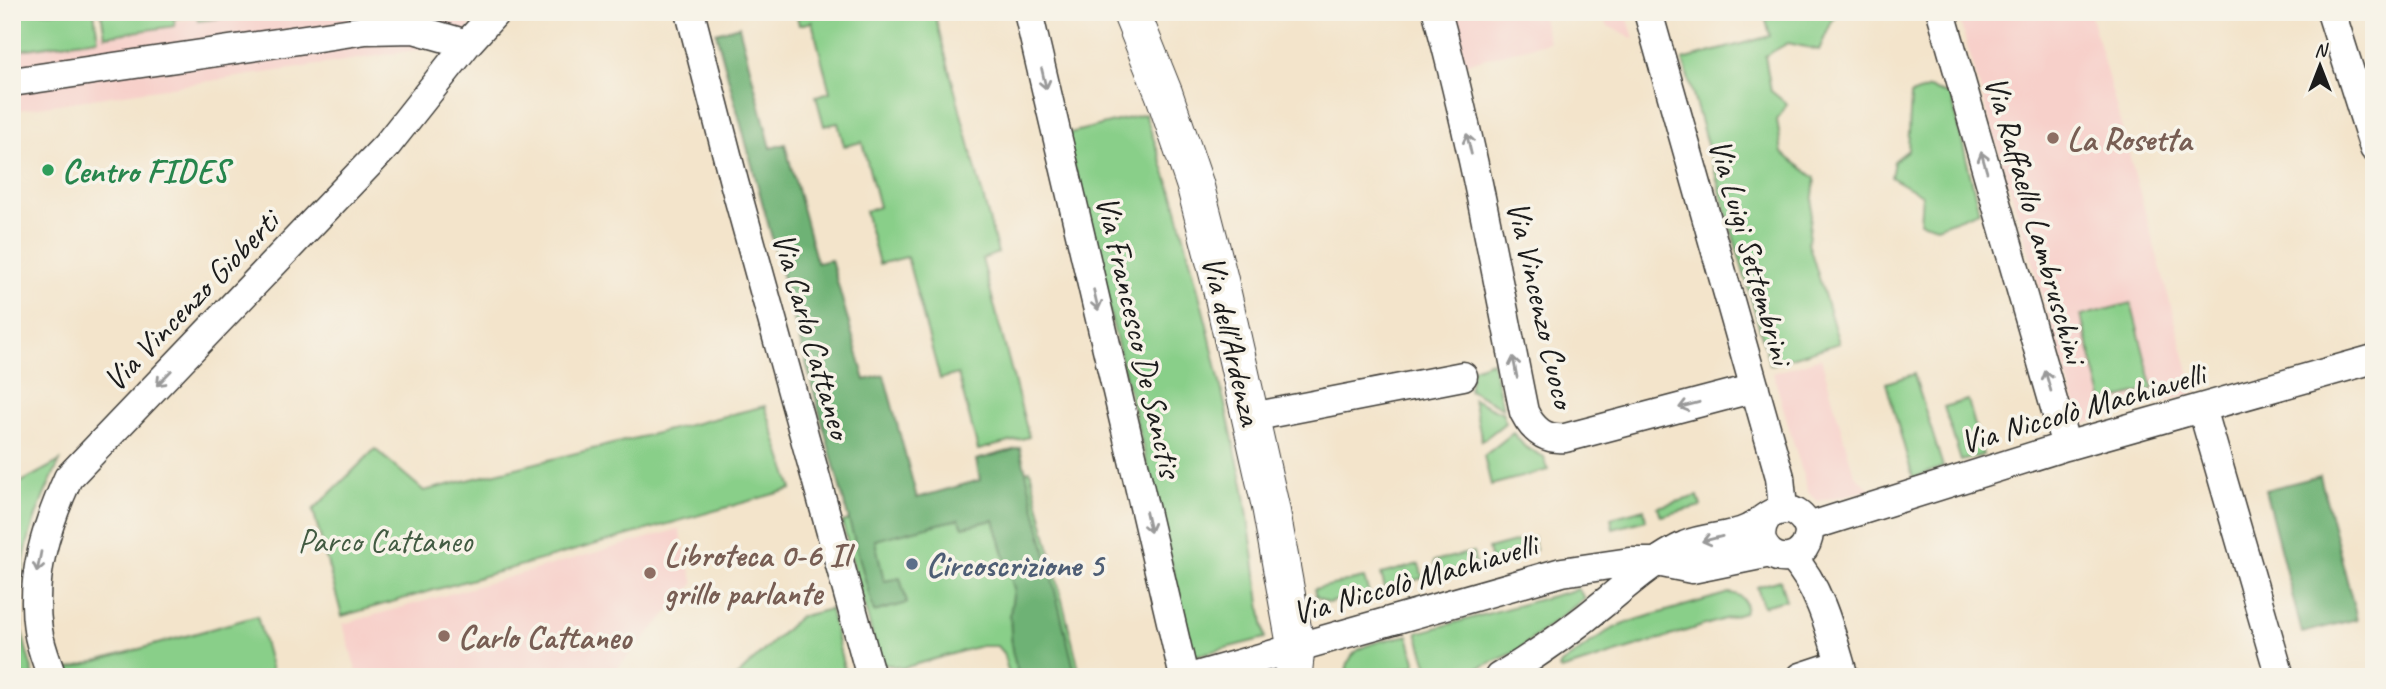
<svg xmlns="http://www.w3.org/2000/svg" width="2386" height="689" font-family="Caveat,sans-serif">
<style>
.built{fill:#f7d0ca}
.green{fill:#89cf89;stroke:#527652;stroke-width:2}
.forest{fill:#6eb275;stroke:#456748;stroke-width:2}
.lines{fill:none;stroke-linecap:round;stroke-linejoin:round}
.minor-casing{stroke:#3c3a36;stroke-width:31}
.major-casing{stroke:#3c3a36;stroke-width:39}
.minor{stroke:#fff;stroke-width:28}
.major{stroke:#fff;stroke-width:37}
.oneway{stroke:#999}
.education-dot{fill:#8d6e63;stroke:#f7f3e8;stroke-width:2.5}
.leisure-dot{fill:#2e9e5b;stroke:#f7f3e8;stroke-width:2.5}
.service-dot{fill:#5c6f8a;stroke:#f7f3e8;stroke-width:2.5}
.labels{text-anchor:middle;stroke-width:7;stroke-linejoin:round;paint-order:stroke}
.education-label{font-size:33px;font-weight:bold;fill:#785e54;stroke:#f7f3e8;text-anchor:start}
.leisure-label{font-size:33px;font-weight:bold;fill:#27864d;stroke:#f7f3e8;text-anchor:start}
.street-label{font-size:33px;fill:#1c1c1c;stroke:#f7f3e8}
.park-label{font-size:33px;fill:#425b42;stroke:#f7f3e8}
.service-label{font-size:33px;font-weight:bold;fill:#4e5e75;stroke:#f7f3e8;text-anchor:start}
</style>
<rect width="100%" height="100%" fill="#f7f3e8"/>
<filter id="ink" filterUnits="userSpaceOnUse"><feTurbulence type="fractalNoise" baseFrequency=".0143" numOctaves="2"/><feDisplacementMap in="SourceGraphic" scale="14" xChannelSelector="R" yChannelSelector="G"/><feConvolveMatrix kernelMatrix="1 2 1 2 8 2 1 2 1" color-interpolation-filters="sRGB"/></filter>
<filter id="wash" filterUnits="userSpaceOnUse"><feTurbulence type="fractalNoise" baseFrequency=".00686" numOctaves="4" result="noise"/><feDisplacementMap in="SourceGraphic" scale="28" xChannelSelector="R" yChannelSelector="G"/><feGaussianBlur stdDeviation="1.57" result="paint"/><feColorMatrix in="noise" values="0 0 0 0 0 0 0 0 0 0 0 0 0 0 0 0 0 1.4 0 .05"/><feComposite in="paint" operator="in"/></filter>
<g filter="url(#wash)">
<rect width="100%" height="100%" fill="#f3e4cb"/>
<!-- built -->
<path class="built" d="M235,12H475L463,43L12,111V47Z
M1450,12H1541L1549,42L1464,64Z
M1602,12H1626L1634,39L1606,25Z
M1957,12H2090L2195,393L2081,425Z
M1821,358L1854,474L1871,490L1818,501L1808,492L1773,373Z
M679,529L694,584L609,677H358L343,624Z"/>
<!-- green -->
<path class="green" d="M12,12H94L98,39L12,51Z
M101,12H255V13L198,21L197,15L174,18L175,26L105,36Z
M796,12H934L998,253L982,259L1029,437L978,450L958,374L940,379L907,257L879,264L865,211L879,207L862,142L844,146L838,123L824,126L816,96L830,92L812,22L799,25Z
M1764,12H1841L1832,21L1819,50L1788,43L1765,56L1771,91L1787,104L1777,120L1782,153L1815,178L1808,242L1839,343L1770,365L1683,60L1770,36Z
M1929,88L1951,95L1979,211L1937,227L1920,222L1922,195L1891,177L1894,161L1908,150L1911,95Z
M1145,114L1175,201L1207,325L1244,489L1265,638L1194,656L1066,134Z
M2131,303L2153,389L2103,402L2081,316Z
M1492,361L1503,408L1469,390L1473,368Z
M1914,374L1943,467L1913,478L1886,383Z
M1473,399L1503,413L1505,423L1482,441Z
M1968,400L1983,455L1961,461L1944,407Z
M765,406L792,489L342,616L313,510L375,449L424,491Z
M1513,433L1525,447L1544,457L1548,470L1491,485L1484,456Z
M60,461C32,517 15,566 22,629C24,645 30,661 34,677H18L12,643V487Z
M1030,470L1081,677H1010L1003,653L997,646H980L903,668L884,664L876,649L842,522Z
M1698,496L1701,506L1661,516L1658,507Z
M1644,509L1646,520L1613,529L1611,518Z
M1533,537L1536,550L1491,561L1488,549Z
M1473,552L1476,565L1437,574L1434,561Z
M1419,564L1423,578L1385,588L1381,574Z
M1364,578L1369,593L1328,603L1316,596L1314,589Z
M1780,580L1786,600L1763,606L1757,587Z
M1578,589L1585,598L1514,653L1457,677H1431L1417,633Z
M1729,593C1740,594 1749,600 1744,613L1561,670L1559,668L1561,664L1608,631L1625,623Z
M830,609L846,677H736L799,617Z
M257,616L274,677H70L68,669Z
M1408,635L1416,665L1374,677H1346C1345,642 1381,642 1408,635Z"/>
<!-- forest -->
<path class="forest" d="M739,26L771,148L785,144L817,263L831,260L865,380L884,375L917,498L980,480L976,460L1020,448L1075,672L1058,677H1019L1012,651L1010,614L1014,589L994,520L963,527L959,519L875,540L884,581L900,578L907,603L874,612L716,33Z
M2320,476L2357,619L2302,633L2265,490Z"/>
</g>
<g filter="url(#ink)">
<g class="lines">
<defs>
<path id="minor" d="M690,12L734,182L871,677
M1028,12L1184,677
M1437,12C1473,144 1497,278 1524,412C1533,430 1545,440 1565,438L1755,388
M1648,12L1780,477L1783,509
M1941,12L2066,446
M2331,12L2374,148
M12,82L366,30L414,29L467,44
M2202,408L2280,677
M1252,417L1463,376
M1808,527L2066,446L2374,359
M1792,557C1821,588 1832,637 1844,677
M52,677C47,662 40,646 38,630C30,576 46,527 68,478L387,145L467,44L496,12
M1193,677L1562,572L1630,562H1657L1692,569L1770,553
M1499,677C1537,655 1574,628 1608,600C1632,580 1657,558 1686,545C1705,537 1729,538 1748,529C1760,523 1770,510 1785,510C1795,509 1805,518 1808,528C1810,534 1808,542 1804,548C1784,574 1747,546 1767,517
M1801,677L1840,664"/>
<path id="major" d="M1131,12L1164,94L1195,185L1219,278L1271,509L1296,648L1293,677"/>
</defs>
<!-- minor casing -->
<use href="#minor" class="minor-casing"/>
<!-- major casing -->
<use href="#major" class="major-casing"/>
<!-- minor -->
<use href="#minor" class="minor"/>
<!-- major -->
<use href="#major" class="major"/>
</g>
<!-- one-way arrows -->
<defs><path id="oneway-shaft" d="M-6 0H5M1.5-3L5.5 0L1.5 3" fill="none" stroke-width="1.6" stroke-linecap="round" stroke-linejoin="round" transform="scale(1.75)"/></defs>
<g class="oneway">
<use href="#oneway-shaft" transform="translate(1044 79) rotate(77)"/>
<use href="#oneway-shaft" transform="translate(1469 144) rotate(-103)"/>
<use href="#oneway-shaft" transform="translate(1984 162) rotate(-106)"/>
<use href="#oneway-shaft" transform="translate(1096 300) rotate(77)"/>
<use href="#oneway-shaft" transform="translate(1515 367) rotate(-101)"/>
<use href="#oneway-shaft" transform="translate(164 378) rotate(134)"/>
<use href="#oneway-shaft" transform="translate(2048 381) rotate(-106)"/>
<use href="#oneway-shaft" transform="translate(1689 405) rotate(165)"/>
<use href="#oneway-shaft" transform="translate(1148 522) rotate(77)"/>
<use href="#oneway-shaft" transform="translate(1712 539) rotate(166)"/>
<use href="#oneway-shaft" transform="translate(39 562) rotate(101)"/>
</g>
</g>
<!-- markers -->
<g class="education-dot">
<circle cx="2053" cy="138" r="7"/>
<circle cx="650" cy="573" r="7"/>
<circle cx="444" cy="636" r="7"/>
</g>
<circle class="leisure-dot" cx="48" cy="170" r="7"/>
<circle class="service-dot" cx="912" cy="564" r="7"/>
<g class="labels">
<!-- education labels -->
<g class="education-label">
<text x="2067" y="150">La Rosetta</text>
<text x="664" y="566">Libroteca 0-6 Il<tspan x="664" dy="38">grillo parlante</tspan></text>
<text x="458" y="648">Carlo Cattaneo</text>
</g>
<!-- leisure labels -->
<g class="leisure-label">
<text x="62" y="182">Centro FIDES</text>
</g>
<!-- street labels -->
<g class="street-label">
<text transform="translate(2037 219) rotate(74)" y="12">Via Raffaello Lambruschini</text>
<text transform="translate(1752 251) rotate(74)" y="12">Via Luigi Settembrini</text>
<text transform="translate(190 300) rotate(-46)" y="12">Via Vincenzo Gioberti</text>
<text transform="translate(1542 304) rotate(77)" y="12">Via Vincenzo Cuoco</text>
<text transform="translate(813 335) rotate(74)" y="12">Via Carlo Cattaneo</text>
<text transform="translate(1140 336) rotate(77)" y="12">Via Francesco De Sanctis</text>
<text transform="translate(1233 340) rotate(77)" y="12">Via dell'Ardenza</text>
<text transform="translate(2082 407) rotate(-16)" y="12">Via Niccolò Machiavelli</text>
<text transform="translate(1414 578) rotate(-16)" y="12">Via Niccolò Machiavelli</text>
</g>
<!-- park labels -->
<g class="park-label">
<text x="385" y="552">Parco Cattaneo</text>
</g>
<!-- service labels -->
<g class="service-label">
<text x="926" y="576">Circoscrizione 5</text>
</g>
</g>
<!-- margin -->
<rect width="2386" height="689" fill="none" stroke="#f7f3e8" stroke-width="42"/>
<!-- north arrow -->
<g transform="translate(2320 66)" stroke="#f7f3e8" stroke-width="5" paint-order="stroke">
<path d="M0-5L12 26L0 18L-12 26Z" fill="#1c1c1c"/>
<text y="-10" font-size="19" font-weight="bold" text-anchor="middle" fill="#1c1c1c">N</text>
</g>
</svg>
